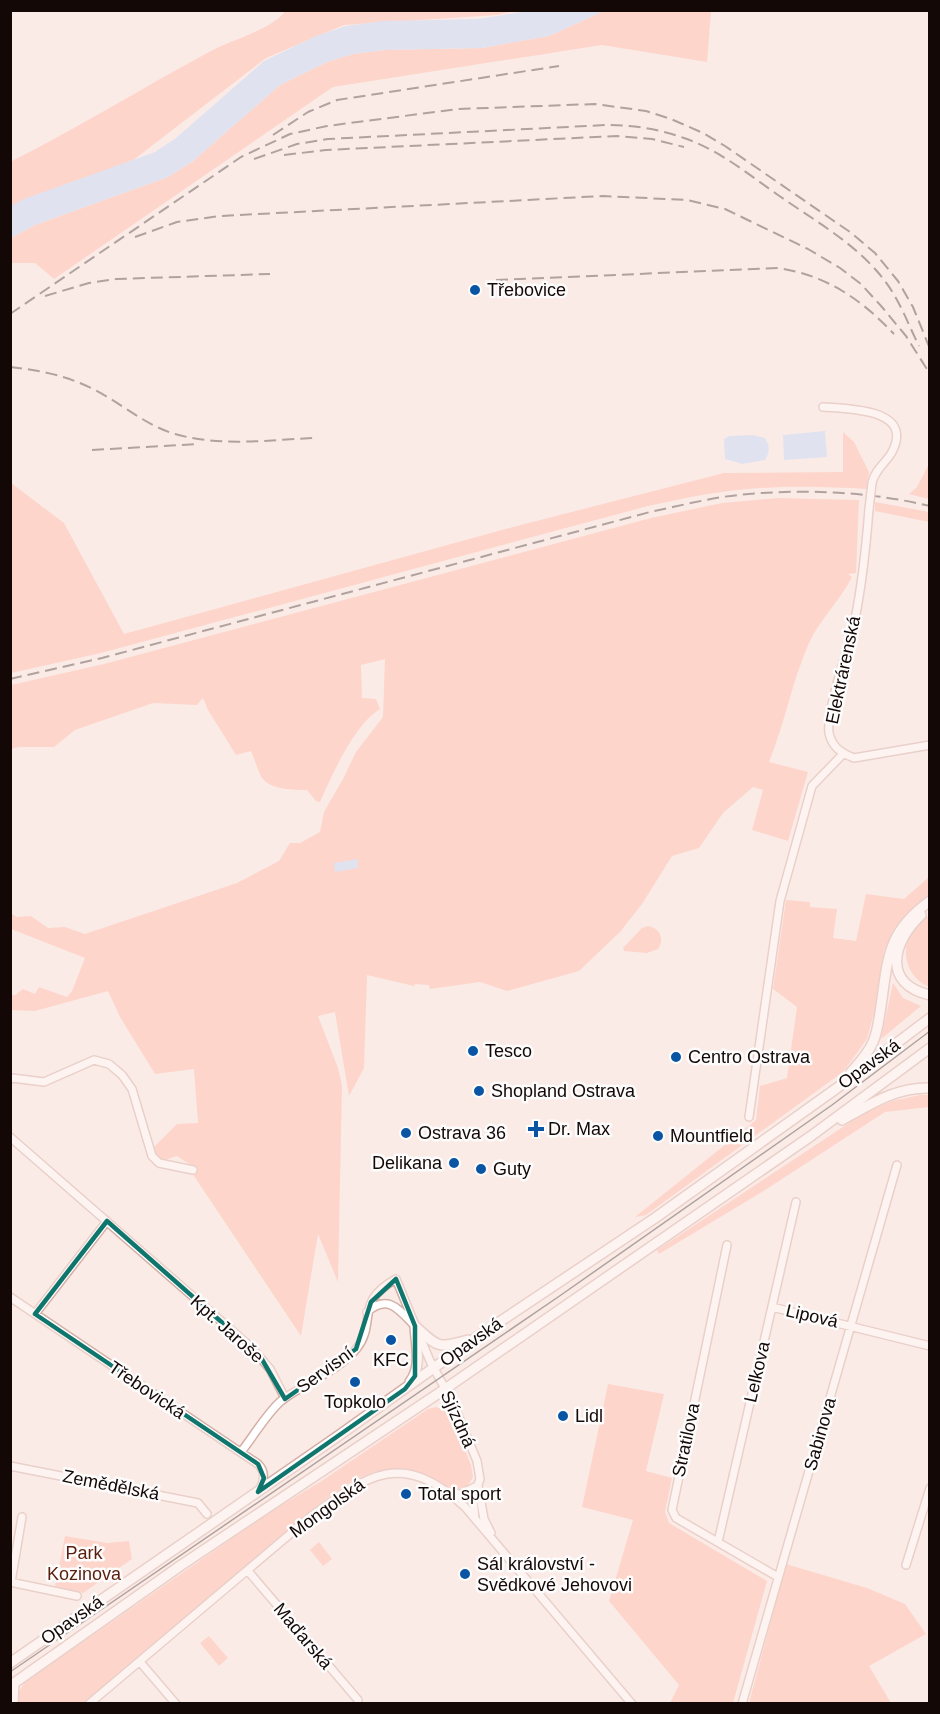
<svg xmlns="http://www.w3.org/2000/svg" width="940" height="1714" font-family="Arial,sans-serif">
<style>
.green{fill:#febba8}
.water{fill:#c0d8f8}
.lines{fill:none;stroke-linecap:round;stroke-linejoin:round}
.minor-casing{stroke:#d4afa5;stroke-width:10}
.secondary-casing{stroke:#d4afa5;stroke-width:12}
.minor{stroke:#fff;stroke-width:7}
.secondary{stroke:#fff;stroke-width:9}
.tram{stroke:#564946;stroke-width:1.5}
.rail{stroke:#564946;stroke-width:2;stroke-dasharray:12 6;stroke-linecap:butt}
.minor-bridge-casing{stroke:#d4afa5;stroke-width:10;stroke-linecap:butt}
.minor-bridge{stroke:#fff;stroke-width:7}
.marked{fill:none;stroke:#0f766e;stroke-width:4.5;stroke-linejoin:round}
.poi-dot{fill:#0955a4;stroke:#fcfcfc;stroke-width:2}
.labels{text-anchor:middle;stroke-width:5;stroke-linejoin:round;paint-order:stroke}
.poi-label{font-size:18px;fill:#140806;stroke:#fcfcfc;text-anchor:start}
.street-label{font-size:18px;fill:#140806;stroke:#fcfcfc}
.park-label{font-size:18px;fill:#5b1d0c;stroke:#fcfcfc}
</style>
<rect width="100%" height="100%" fill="#fbebe7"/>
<!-- green -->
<path class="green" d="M285,11H514L497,15L344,25L266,58L123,168L11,214L10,162C78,128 142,88 209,52C230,40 272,30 285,11Z
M604,11H711L707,62L602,45L333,87L54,279L35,263H11V238L35,225L168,177L193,161L280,85L327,62L353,54L384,50L482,48L549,36Z
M843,432L854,442L869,472L867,489C818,486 770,485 722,492C697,495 672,501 648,506L101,653L11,673V483L64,523L124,634L513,527L724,473L843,472Z
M929,464V499L909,494L917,487Z
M779,498L859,500L856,573L848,574L852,577C840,601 820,619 809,643C792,681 785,723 769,762L808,772L788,841L752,830L763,790L753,787L723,813L699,848L672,856L642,904L620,932L579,971L507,991L480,982L430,989L429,985L415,984L414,986L367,975L364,1068L349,1096L335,1012L318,1016L338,1068L342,1085L338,1282L318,1234L301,1336L192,1173V1166L177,1156L162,1161L155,1154L153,1148L177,1124L198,1123L194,1069L155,1074L120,1017L108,991L35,1011L11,1010V995H15L23,989L35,994L39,987L67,997L72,991L85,958L11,929L10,913L17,917L31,916L48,928L65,927L85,934L237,883L279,861L290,843H300L320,832L324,812L343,779L356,752L383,717L385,659L361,665L362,698L376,699L380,709C354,725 332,775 320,802L316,801L307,790C293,790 271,790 262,778C259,773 254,758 251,751L236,755L208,710L203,698L197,705L153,703L75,730L54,747H19L11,749V685L104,664L651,518L722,503Z
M875,502L929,512V522L875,511Z
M929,877V894L893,931L884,951L875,1009L867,1039L843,1072L646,1215L635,1217L756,1120L760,1086L787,1078L797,1007L773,989L786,900L810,902V907L837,909L833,938L856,941L866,894L904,899Z
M929,915V987C907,978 900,952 911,931C915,924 924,919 929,915Z
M648,926C660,928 665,939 658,949L647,953L624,951L623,948L642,928Z
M893,983L903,998L921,1006L881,1039Z
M920,1095H929V1107L885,1112L762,1192L659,1254L657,1250L864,1113L892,1101Z
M608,1384L664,1394L646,1471L672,1478L665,1512L669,1523L767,1581L733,1703H670L679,1685L609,1601L633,1520L582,1507Z
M436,1407L445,1410L452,1417L471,1465L473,1477L467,1487L454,1490C442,1485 433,1476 420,1473C372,1457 333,1493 299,1521L84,1703L17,1704L18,1693L25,1682L270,1512L320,1482L428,1409Z
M65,1536L107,1543L129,1541L132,1559L83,1593L55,1587Z
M319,1542L332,1559L323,1566L310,1550Z
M786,1564L867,1588L905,1604L926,1634L869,1666L891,1703H749Z
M209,1636L228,1658L219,1666L200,1643Z"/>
<!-- water -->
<path class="water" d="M527,11H604L549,36L482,48L384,50L353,54L327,62L280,85L193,161L168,177L35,225L11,238V206L24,199L155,152L176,138L264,61L316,36L346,26L382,21L479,19Z
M825,431L827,457L784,460L783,435Z
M753,435L765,438C770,446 770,452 765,460L742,464L725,459L724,439L729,436Z
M358,859V868L335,872L334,863Z"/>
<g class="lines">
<defs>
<path id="minor" d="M823,407C847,409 915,408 892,452C886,463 875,469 872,483
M869,509C866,548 862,586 854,624C848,650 826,710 829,733C832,747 841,753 854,758L930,745
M10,1080L12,1078L44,1082L94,1060L109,1064L122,1075L132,1089L152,1156L159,1163L193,1170
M749,1117L780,901L812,786L843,754
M10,1137L252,1348L270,1369L285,1398
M727,1245L672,1510L676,1518L778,1577
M10,1297L258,1464C265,1471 265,1481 259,1490
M772,1307L930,1346
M367,1312C387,1295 397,1307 412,1323
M35,1314L107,1221
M241,1452C253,1437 267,1413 281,1401C304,1383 339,1371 357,1348C377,1322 354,1302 396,1279L430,1361L453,1403L477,1461L480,1479L473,1499L475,1518
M10,1466L198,1503L207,1514
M478,1486L484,1519L491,1533
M449,1493L461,1494L477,1486
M718,1542L796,1202
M906,1565L930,1488
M248,1571L358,1700
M10,1582L77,1596
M11,1582L22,1517
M140,1662L176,1704
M89,1704L309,1518C368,1474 402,1449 465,1507L632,1704
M742,1704L897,1165"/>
<path id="secondary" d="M921,915C893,941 881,984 930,995
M851,1072C859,1063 868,1054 873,1042C878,1031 879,1018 881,1006C888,958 887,932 930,901
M842,1120C871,1104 896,1087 930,1088
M415,1326C438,1347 437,1349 468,1340
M410,1382C422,1367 416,1345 415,1326
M10,1663L341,1434L477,1337L655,1218L837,1088L930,1018
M10,1686L180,1566L445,1389L811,1136L930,1048
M13,1704L14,1683"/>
</defs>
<!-- minor casing -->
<use href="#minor" class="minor-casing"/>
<!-- secondary casing -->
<use href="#secondary" class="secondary-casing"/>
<!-- minor -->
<use href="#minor" class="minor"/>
<!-- secondary -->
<use href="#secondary" class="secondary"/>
<!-- tram -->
<path class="tram" d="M10,1672L561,1295L832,1105L930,1031"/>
<!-- rail -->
<path class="rail" d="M273,135L308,112L337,100L559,66
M284,155L326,150L617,136L652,139L684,147
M254,159L297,144L328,139L607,125C633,125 659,129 684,138C719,150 748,174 778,195C815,221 857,244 885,281C900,301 908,324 919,346
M135,237L177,222L220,216L603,196L687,200L725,209L808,249L840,268L861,284L882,307L906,336L930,374
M496,280L778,268C826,275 861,299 894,334
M45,296L89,283L116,279L270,274
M10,314L241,157L290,134L327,126L458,109L595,104L646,111L671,119L703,133L725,146L850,232L875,253L898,281L913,307L930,349
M10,367C40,370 68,376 95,390C122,404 145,425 175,434C220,447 268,440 313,438
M92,450L199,444
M10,679L102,658L650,512C674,507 698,501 722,497C790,488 862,490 930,506"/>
<defs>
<path id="minor-bridge" d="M869,509L872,483"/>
</defs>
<!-- minor-bridge casing -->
<use href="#minor-bridge" class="minor-bridge-casing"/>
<!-- minor-bridge -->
<use href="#minor-bridge" class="minor-bridge"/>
</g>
<!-- marked area -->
<path d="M0 0H940V1714H0ZM107,1221L260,1356L285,1399L356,1349L371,1302L396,1279L415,1326V1376L405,1389L258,1492L264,1478L258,1464L35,1314Z" fill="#fbebe7" fill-opacity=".55" fill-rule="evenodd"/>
<path class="marked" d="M107,1221L260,1356L285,1399L356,1349L371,1302L396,1279L415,1326V1376L405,1389L258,1492L264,1478L258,1464L35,1314Z"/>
<!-- markers -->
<g class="poi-dot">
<circle cx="475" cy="290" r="6"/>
<circle cx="473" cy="1051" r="6"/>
<circle cx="676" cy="1057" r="6"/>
<circle cx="479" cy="1091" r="6"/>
<path d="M533 1120h6v6h6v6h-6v6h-6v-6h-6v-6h6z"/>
<circle cx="406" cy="1133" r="6"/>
<circle cx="658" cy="1136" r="6"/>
<circle cx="454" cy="1163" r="6"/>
<circle cx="481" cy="1169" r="6"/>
<circle cx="391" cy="1340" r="6"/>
<circle cx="355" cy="1382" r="6"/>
<circle cx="563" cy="1416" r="6"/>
<circle cx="406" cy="1494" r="6"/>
<circle cx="465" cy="1574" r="6"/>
</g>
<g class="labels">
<!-- poi labels -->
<g class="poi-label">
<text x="487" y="296">Třebovice</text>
<text x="485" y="1057">Tesco</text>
<text x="688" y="1063">Centro Ostrava</text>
<text x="491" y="1097">Shopland Ostrava</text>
<text x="548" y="1135">Dr. Max</text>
<text x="418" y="1139">Ostrava 36</text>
<text x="670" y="1142">Mountfield</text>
<text x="442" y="1169" text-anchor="end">Delikana</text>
<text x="493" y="1175">Guty</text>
<text x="391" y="1366" text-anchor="middle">KFC</text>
<text x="355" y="1408" text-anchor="middle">Topkolo</text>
<text x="575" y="1422">Lidl</text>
<text x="418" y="1500">Total sport</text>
<text x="477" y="1570">Sál království -<tspan x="477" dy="21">Svědkové Jehovovi</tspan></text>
</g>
<!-- street labels -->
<g class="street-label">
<text transform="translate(843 670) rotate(-78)" y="6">Elektrárenská</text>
<text transform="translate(869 1064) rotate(-36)" y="6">Opavská</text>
<text transform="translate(812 1316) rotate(13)" y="6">Lipová</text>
<text transform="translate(227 1329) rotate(42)" y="6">Kpt. Jaroše</text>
<text transform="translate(471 1342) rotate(-35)" y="6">Opavská</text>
<text transform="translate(325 1370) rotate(-36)" y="6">Servisní</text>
<text transform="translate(757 1372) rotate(-77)" y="6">Lelkova</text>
<text transform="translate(147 1390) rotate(34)" y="6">Třebovická</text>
<text transform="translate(458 1419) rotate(66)" y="6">Sjízdná</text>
<text transform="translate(820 1434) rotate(-74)" y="6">Sabinova</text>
<text transform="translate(686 1440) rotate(-78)" y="6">Stratilova</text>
<text transform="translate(111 1485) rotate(11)" y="6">Zemědělská</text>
<text transform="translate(327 1508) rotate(-36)" y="6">Mongolská</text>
<text transform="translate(72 1620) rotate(-35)" y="6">Opavská</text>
<text transform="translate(303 1636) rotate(50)" y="6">Maďarská</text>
</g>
<!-- park labels -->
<g class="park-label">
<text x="84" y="1559">Park<tspan x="84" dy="21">Kozinova</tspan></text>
</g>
</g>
<!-- border -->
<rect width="940" height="1714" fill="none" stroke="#140806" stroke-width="24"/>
</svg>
